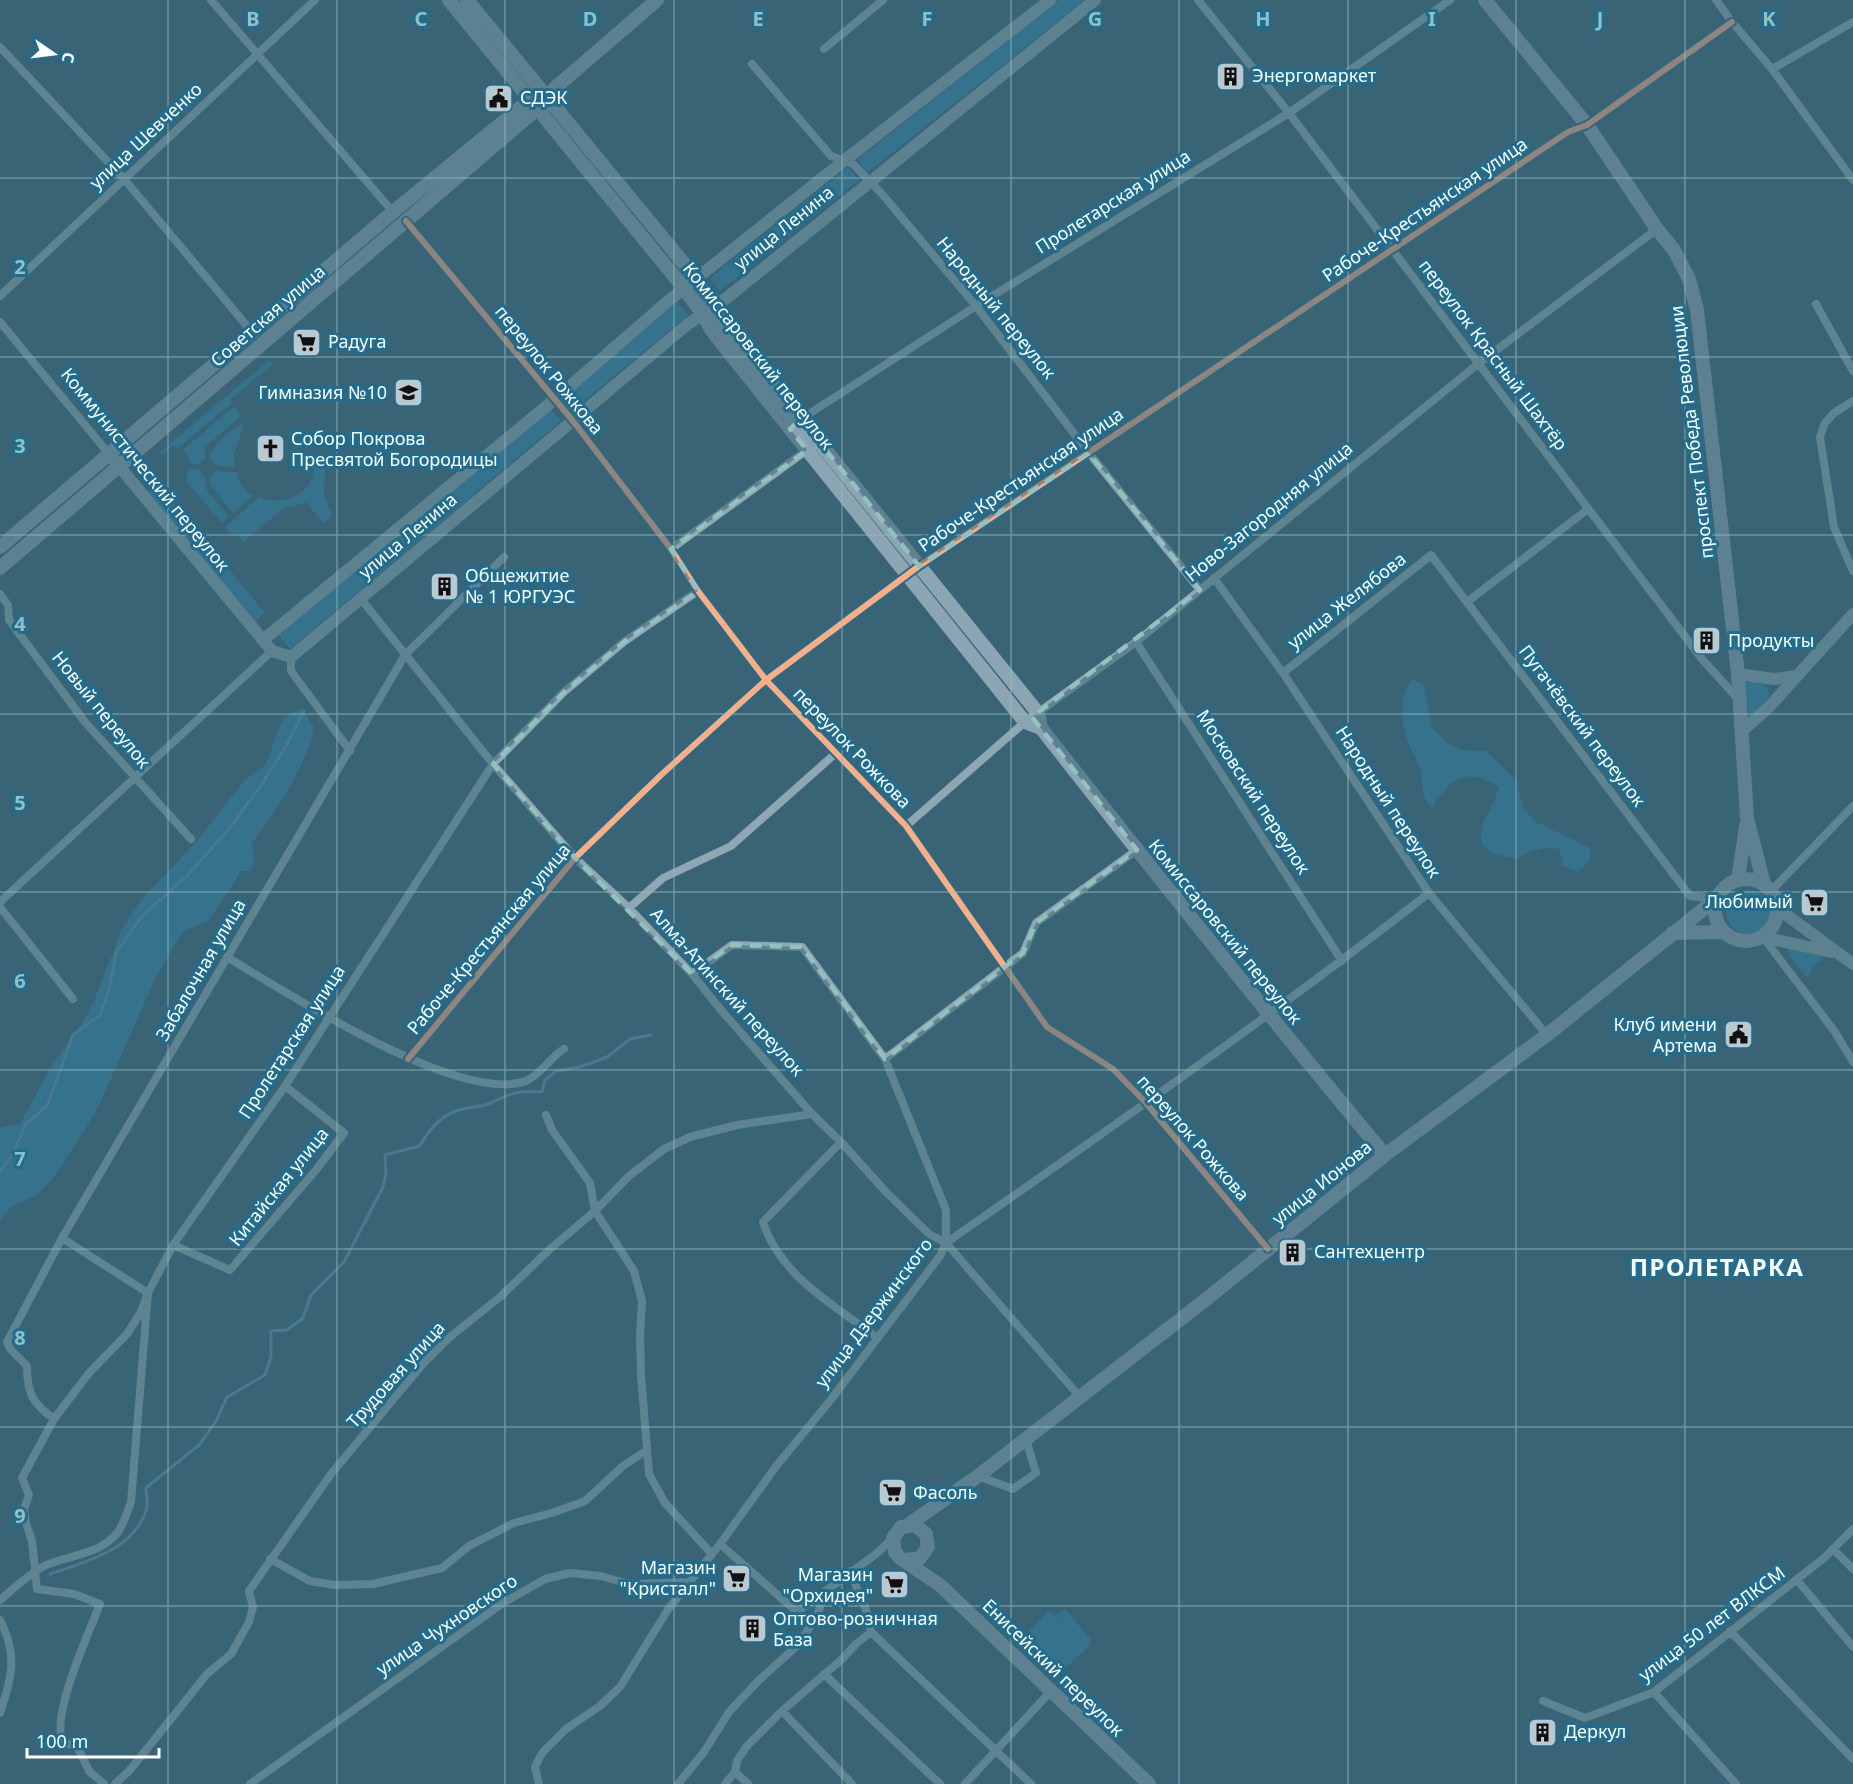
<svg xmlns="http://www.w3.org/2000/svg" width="1853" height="1784" font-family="'Noto Sans',sans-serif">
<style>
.green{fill:#3183a4}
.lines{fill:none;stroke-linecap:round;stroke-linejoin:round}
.stream{stroke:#5d92a7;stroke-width:3}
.street{stroke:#8da8b2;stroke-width:8}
.secondary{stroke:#88a4ae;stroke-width:12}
.primary{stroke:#8ca5b2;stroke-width:14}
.cycleway-casing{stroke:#1f6e90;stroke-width:10}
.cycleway{stroke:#ffac80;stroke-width:6}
.marked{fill:none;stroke:#93c1be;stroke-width:4.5;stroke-dasharray:12 8;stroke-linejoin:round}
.grid{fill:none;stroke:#93c1be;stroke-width:1.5;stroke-opacity:0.55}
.labels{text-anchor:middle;stroke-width:6;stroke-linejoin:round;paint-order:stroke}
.poi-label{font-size:18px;fill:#fff;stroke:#1f6e90;text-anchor:start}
.street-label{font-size:18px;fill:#fff;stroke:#1f6e90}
.district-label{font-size:24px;font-weight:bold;letter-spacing:1.5px;fill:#fff;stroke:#1f6e90}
.grid-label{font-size:20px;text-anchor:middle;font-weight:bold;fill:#93c1be;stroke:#1f6e90;stroke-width:6;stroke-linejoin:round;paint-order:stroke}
</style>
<rect width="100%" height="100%" fill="#396476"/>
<!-- green -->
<path class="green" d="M1059,0H1085L867,173L857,160Z
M848,167L859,180L720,291L710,278Z
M677,302L688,315L578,406L567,392Z
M268,361L272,362V365L230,400L232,403L178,448L173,446L162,454L160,452Z
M234,406L241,416L207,445L205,448V459L198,464L190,463L184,449Z
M549,407L561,421L290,649L278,634Z
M245,421L234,454V467L220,466L212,462L209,456L213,449L226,435Z
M315,464L325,469L324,494L332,515L323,523L306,502L282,509L244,542L236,534L232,535L225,527L259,497C276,504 299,500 310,483C313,478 314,470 315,464Z
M189,469L199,470L205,477L207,491L229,517L222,523L186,481Z
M214,471L237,472C239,483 244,490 254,496L233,513L210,485L209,476L213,475Z
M158,483L265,613L254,622L147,492Z
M1413,679L1424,685L1431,726L1447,743L1462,750L1486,751L1517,781L1523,808L1536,822L1590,848V860L1578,872L1563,866L1559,849C1542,846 1531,850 1516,859L1494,854L1482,845C1477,819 1494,810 1499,787C1463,767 1453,777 1432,807C1419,795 1424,787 1421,772C1418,760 1410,749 1406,737C1401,718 1399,693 1413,679Z
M1752,681L1764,684L1769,692C1768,705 1761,713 1749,715L1744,683Z
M301,708L314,727C306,767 276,811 251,844L255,857L251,871H240L236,880L207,922L183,931L155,979L97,1110L55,1176L36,1196L12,1206L0,1221V1130L3,1127L20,1124L51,1067L85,1019L96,996L122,929L141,900L197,841L244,781L266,764L283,718Z
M1726 912a22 22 0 1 1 44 0a22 22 0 1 1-44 0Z
M1787,947L1815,953L1824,959L1813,966L1807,978L1790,957Z
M1065,1609L1091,1640L1089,1647L1086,1649L1061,1672L1025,1634L1049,1611L1068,1630L1055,1616Z"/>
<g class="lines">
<!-- stream -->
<path class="stream" d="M0,1172L12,1155L26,1124L47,1106L73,1035L100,1015L109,990L116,953L142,916L186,877L229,829L262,784L286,746L304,711
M50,1574C85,1562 137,1549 147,1507C148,1501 146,1494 146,1488L199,1445L216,1421L227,1397L265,1375L271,1357V1331L287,1330L303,1318L311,1295L344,1262L383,1187L386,1173L385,1155L420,1146C428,1131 439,1117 456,1111C466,1107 478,1108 488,1104C511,1094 515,1090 542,1092L545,1080L556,1071L580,1067L607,1057L630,1039L651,1035"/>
<!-- street -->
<path class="street" d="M211,0L393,212
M1198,0L1289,113L1702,659L1739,700
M1716,0L1732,22L1772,69L1853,180
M0,47L124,179L252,332
M824,49L883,0
M752,64L831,156L853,164L882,194L976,306L1089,453L1200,590
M1772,69L1853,22
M406,221L573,421L671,549L698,591L766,680L906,826L1047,1027L1113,1069L1146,1103L1268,1249
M0,296L315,0
M1816,304L1853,371
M0,322L109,454
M1853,401L1834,413L1825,423L1820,437L1834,527L1853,571
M798,421L976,306L1289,113L1450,0
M671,549L807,450
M1214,578L1283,673L1429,893L1547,1035
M0,594L8,605L9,620L85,722L191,839
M361,599L493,764L575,858L629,908L692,974L721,1010L812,1114L841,1142L886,1192L929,1234L946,1243L1079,1396
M1467,602L1588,509
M1136,642L1342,961
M291,657V671L350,751
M1283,673L1431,555L1690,896L1716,899
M906,826L1025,722L1136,642L1478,364L1657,229
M1771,891L1853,806
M0,902L272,651
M0,907L73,999
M629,908L663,878L731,846L836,753
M1763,937L1835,1032L1853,1062
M227,957C287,993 459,1105 526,1081C541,1075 550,1057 564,1049
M692,974L732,945L802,947L885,1059L946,1210V1243
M408,1059L575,858L661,775L766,680L919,566L1568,132L1587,125L1732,22
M885,1059L1023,953L1036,923L1137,850
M546,1115L552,1130L590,1183L595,1211L634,1271L642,1301L640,1335L641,1375L649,1474L665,1503L711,1553
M841,1142L763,1222C780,1276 835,1306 878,1338
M62,1238L148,1293L141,1312L127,1334L89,1373L54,1419L22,1478L29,1495L24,1509L26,1523L32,1541L37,1589L74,1594L100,1604C90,1630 48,1721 64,1743L77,1746L89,1771L104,1784
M173,1245L230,1270L316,1170L344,1133L285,1086
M54,1419C32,1403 27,1393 27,1366L11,1350L7,1342L62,1238L405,655L504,557
M978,1476L1013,1489L1036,1473L1026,1439
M720,1544L797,1612L876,1554L893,1538
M1833,1549L1853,1569
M270,1559L310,1581L335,1585L373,1584L442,1568L469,1546L514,1523L552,1513L585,1501L623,1466L647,1450
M1797,1580L1853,1647
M0,1600C14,1588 28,1575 44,1566C70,1554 99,1556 118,1532C124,1524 127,1512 131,1502L148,1293L173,1245L285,1086L493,764L564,692L625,641L698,591
M0,1620C18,1654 12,1678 0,1713
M1730,1631L1853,1759
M871,1632L1031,1784
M824,1674L940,1784
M1654,1692L1736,1784
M1543,1701L1585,1718L1654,1692L1824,1558L1853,1529
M782,1711L852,1784
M735,1772L748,1784
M115,1784L130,1770L207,1674L231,1654L249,1622L253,1607L249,1591L331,1474L422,1365L450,1337L500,1297L549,1250L595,1211L629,1176L664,1149L690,1137L737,1125L812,1114
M250,1784L503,1603L545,1579L570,1573L600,1576L630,1584L689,1582
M539,1784L535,1767L542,1753L566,1729L600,1706L620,1687L669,1608L720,1544L777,1465L829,1402L940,1256L946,1243C1109,1129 1272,1016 1429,893
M678,1784L704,1752L729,1712L759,1680L797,1646L816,1618L826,1590
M725,1784L735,1772L737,1761L746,1747L782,1711L841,1660L856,1644L871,1632L868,1615L850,1571
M965,1784L1051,1691"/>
<!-- secondary -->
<path class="secondary" d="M109,454L272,651L291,657L688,324L728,297L1095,0
M263,640L554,400L667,302L845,160L1050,0
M1738,674L1774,679L1797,676
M1741,732L1769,707L1853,614
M1777,908L1853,964
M1763,937L1831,952"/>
<!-- primary -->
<path class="primary" d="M449,0L679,282L703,314L712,331L1025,722L1041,728
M467,0L690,271L715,307L723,323L1038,713L1041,728C1154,872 1268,1015 1385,1155
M1485,0L1587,125L1657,229L1674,250L1689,279L1697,310L1738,674L1747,818L1764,884
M0,547L393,212L536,95
M0,568L538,108L549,99L555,88L657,0
M1715 910a31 31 0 1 1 62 0a31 31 0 1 1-62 0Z
M1738,880L1746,826
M1672,933L1723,932
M908,1525L978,1476L1204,1301L1385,1155L1547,1035L1716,899
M906,1560L920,1558L928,1547L926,1534L915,1525L901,1527L893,1538L895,1552L900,1558L941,1586L1149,1784"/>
<defs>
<path id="cycleway" d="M406,221L573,421L671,549L698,591L766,680L906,826L1047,1027L1113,1069L1146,1103L1268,1249
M408,1059L575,858L661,775L766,680L919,566L1568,132L1587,125L1732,22"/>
</defs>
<!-- cycleway casing -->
<use href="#cycleway" class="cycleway-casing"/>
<!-- cycleway -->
<use href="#cycleway" class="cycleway"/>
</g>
<!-- marked area -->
<path d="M0 0H1853V1784H0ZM801,419L919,566L1089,453L1200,590L1032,717L1137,850L1036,923L1023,953L885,1059L802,947L732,945L692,974L575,858L493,764L564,692L625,641L698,591L671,549L807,450L790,429Z" fill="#396476" fill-opacity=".55" fill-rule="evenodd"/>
<path class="marked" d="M801,419L919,566L1089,453L1200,590L1032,717L1137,850L1036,923L1023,953L885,1059L802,947L732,945L692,974L575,858L493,764L564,692L625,641L698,591L671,549L807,450L790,429Z"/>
<!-- grid -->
<path class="grid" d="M168,0V1784M337,0V1784M505,0V1784M674,0V1784M842,0V1784M1011,0V1784M1179,0V1784M1348,0V1784M1516,0V1784M1685,0V1784M0,178H1853M0,357H1853M0,535H1853M0,714H1853M0,892H1853M0,1070H1853M0,1249H1853M0,1427H1853M0,1606H1853"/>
<!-- icons -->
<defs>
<symbol id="building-square" viewBox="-11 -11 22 22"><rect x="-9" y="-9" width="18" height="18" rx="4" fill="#bac9cf" stroke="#1f6e90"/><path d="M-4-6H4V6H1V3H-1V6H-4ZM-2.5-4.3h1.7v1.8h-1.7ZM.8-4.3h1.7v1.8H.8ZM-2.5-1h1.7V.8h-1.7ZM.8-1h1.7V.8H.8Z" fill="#111"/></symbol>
<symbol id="civic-square" viewBox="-11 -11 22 22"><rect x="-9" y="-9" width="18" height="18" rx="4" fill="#bac9cf" stroke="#1f6e90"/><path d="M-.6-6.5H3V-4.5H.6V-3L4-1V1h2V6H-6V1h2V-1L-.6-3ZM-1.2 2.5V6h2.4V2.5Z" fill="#111"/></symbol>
<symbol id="supermarket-square" viewBox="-11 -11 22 22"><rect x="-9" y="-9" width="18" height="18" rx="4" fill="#bac9cf" stroke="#1f6e90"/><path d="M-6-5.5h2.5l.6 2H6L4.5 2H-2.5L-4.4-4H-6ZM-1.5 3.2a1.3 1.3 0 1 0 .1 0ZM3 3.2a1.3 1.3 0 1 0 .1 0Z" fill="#111"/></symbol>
<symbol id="school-square" viewBox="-11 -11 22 22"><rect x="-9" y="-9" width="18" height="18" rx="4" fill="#bac9cf" stroke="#1f6e90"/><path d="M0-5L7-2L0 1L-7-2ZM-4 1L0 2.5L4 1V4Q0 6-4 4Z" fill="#111"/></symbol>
<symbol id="church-square" viewBox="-11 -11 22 22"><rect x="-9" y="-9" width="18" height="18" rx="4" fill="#bac9cf" stroke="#1f6e90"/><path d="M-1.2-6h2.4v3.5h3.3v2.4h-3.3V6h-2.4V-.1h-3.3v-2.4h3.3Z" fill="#111"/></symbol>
</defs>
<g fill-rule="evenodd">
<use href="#building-square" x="1214" y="60" width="33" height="33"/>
<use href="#civic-square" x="482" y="82" width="33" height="33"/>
<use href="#supermarket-square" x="290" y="326" width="33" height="33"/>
<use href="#school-square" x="392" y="376" width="33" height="33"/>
<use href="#church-square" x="254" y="432" width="33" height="33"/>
<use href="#building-square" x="428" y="570" width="33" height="33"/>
<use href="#building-square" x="1690" y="624" width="33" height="33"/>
<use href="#supermarket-square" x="1798" y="886" width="33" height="33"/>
<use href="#civic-square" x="1722" y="1018" width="33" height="33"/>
<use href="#building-square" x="1276" y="1236" width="33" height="33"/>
<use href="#supermarket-square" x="876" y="1476" width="33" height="33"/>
<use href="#supermarket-square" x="720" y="1562" width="33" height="33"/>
<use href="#supermarket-square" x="878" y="1568" width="33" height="33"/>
<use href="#building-square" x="736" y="1612" width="33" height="33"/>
<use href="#building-square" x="1526" y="1716" width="33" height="33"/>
</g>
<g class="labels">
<!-- poi labels -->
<g class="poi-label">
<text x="1252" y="82">Энергомаркет</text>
<text x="520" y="104">СДЭК</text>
<text x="328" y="348">Радуга</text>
<text x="387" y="399" text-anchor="end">Гимназия №10</text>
<text x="291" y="445">Собор Покрова<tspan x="291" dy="21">Пресвятой Богородицы</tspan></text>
<text x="465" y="582">Общежитие<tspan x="465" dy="21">№ 1 ЮРГУЭС</tspan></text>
<text x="1728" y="647">Продукты</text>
<text x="1793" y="908" text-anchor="end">Любимый</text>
<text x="1717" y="1031" text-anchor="end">Клуб имени<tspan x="1717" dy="21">Артема</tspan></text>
<text x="1314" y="1258">Сантехцентр</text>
<text x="913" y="1499">Фасоль</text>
<text x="716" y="1574" text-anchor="end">Магазин<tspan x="716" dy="21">"Кристалл"</tspan></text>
<text x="873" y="1581" text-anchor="end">Магазин<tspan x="873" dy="21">"Орхидея"</tspan></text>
<text x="773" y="1625">Оптово-розничная<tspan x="773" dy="21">База</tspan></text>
<text x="1564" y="1738">Деркул</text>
</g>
<!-- street labels -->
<g class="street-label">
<text transform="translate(146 136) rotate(-43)" y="6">улица Шевченко</text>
<text transform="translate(1113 202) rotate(-32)" y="6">Пролетарская улица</text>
<text transform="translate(1425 210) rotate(-34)" y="6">Рабоче-Крестьянская улица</text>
<text transform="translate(784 228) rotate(-39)" y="6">улица Ленина</text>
<text transform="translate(996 308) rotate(51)" y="6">Народный переулок</text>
<text transform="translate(268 316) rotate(-41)" y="6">Советская улица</text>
<text transform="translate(1493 355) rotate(53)" y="6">переулок Красный Шахтёр</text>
<text transform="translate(758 356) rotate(52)" y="6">Комиссаровский переулок</text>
<text transform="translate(549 370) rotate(51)" y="6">переулок Рожкова</text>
<text transform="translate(1692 432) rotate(-97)" y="6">проспект Победа Революции</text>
<text transform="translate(145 470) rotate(51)" y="6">Коммунистический переулок</text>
<text transform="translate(1021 480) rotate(-34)" y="6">Рабоче-Крестьянская улица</text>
<text transform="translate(1269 512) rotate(-39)" y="6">Ново-Загородняя улица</text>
<text transform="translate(408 536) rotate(-40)" y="6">улица Ленина</text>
<text transform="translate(1347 601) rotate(-38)" y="6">улица Желябова</text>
<text transform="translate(101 710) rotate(51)" y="6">Новый переулок</text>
<text transform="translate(1582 726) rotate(53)" y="6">Пугачёвский переулок</text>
<text transform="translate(852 748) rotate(46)" y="6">переулок Рожкова</text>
<text transform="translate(1253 792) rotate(57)" y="6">Московский переулок</text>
<text transform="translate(1388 802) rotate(57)" y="6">Народный переулок</text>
<text transform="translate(1225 932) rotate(51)" y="6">Комиссаровский переулок</text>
<text transform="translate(489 939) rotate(-50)" y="6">Рабоче-Крестьянская улица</text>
<text transform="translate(201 970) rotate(-60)" y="6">Забалочная улица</text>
<text transform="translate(727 992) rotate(48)" y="6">Алма-Атинский переулок</text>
<text transform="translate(292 1042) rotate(-57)" y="6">Пролетарская улица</text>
<text transform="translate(1193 1138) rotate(49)" y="6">переулок Рожкова</text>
<text transform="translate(1322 1183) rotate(-39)" y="6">улица Ионова</text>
<text transform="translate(279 1187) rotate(-51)" y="6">Китайская улица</text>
<text transform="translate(874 1313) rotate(-53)" y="6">улица Дзержинского</text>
<text transform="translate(396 1375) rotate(-48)" y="6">Трудовая улица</text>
<text transform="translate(1712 1624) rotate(-37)" y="6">улица 50 лет ВЛКСМ</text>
<text transform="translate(447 1625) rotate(-34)" y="6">улица Чухновского</text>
<text transform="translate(1053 1668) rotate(44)" y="6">Енисейский переулок</text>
</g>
<!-- district labels -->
<g class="district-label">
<text x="1717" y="1276">ПРОЛЕТАРКА</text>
</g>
</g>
<g class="grid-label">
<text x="253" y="26">B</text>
<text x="421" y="26">C</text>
<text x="590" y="26">D</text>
<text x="758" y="26">E</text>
<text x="927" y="26">F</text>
<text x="1095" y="26">G</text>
<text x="1263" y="26">H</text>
<text x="1432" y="26">I</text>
<text x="1600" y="26">J</text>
<text x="1769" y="26">K</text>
<text x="20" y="274">2</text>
<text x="20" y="453">3</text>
<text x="20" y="631">4</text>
<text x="20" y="810">5</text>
<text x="20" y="988">6</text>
<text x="20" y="1166">7</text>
<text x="20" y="1345">8</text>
<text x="20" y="1523">9</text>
</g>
<!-- north arrow -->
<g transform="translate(54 54) rotate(104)" stroke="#1f6e90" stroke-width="4.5" paint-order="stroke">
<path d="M0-4.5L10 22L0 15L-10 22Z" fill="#ffffff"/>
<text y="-9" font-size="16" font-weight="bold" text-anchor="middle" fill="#ffffff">С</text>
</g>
<!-- scale -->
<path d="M27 1748v9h132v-9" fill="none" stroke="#ffffff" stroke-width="3"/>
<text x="36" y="1748" font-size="18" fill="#ffffff" stroke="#1f6e90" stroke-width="4.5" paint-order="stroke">100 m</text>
</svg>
